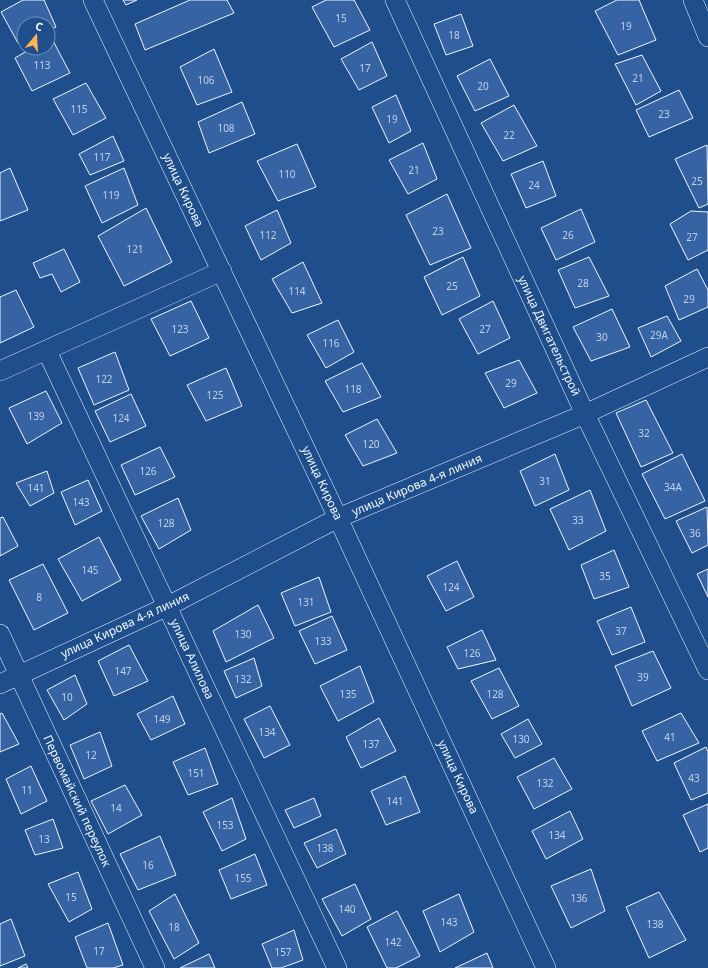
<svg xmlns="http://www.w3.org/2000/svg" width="708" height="968" font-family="'Noto Sans',sans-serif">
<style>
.building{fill:#3563a3;stroke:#f2f6ff}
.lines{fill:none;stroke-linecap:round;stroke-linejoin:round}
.minor-casing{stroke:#f2f6ff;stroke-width:20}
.minor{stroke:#1f4e8c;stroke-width:19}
.labels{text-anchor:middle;stroke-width:3;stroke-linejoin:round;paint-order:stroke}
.number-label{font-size:10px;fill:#c3d1e8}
.street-label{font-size:12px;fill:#f2f6ff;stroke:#1f4e8c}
</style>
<rect width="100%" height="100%" fill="#1f4e8c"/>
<!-- building -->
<path class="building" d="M23,0H44L56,27L48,30V24H24V41L18,43L1,12Z
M123,0H137L126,5Z
M190,0H227L234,13L145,50L135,24Z
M326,0H354L370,30L334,47L312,7Z
M617,0H639L656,40L618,55L595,11Z
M461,14L473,46L446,55L434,24Z
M51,37L70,73L32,91L15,58L32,48H48V39Z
M372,42L387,76L359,90L341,59Z
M214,49L232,92L197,105L180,67Z
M642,55L661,91L636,105L615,64Z
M490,59L509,96L475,111L457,76Z
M86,83L106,118L73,135L53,99Z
M679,90L693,118L649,137L636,110Z
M396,95L411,131L389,143L372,107Z
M242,102L255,134L209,153L198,122Z
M514,105L537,146L503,161L481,123Z
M113,136L124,161L90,175L79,154Z
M423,143L437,179L408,194L389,160Z
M297,144L316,187L278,201L257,161Z
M707,145L708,204L699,208L675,159Z
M543,161L556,196L526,208L511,174Z
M10,168L28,210L0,221V173Z
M124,168L138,205L102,223L85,186Z
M447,194L471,248L430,265L406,215Z
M146,208L172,262L124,286L98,236Z
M581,209L595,242L556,260L541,228Z
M277,210L291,243L261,260L245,226Z
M691,211L708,212V250L688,260L670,224Z
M64,249L80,282L61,292L52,274L40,278L33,263Z
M463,257L480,296L442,315L424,277Z
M589,257L609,296L575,308L558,270Z
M303,262L322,303L292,313L272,279Z
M697,269L708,290V307L679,320L665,286Z
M16,290L34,327L0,343V297Z
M191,301L209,338L170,356L151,319Z
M493,301L510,338L478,354L459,319Z
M612,309L630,347L591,361L573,327Z
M667,316L681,341L651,357L638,328Z
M338,320L354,352L326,368L307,335Z
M115,352L129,390L94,405L78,368Z
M519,360L537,393L504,408L485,373Z
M362,363L381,397L343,412L325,381Z
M226,368L242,406L206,421L187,385Z
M46,391L62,423L27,444L9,408Z
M131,394L146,426L110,442L95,411Z
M646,400L673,453L641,467L616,413Z
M377,419L397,453L363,466L345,435Z
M160,447L175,477L135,495L121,465Z
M555,454L569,490L535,506L520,471Z
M682,454L705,501L665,519L642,474Z
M47,471L54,493L30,506L16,483Z
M88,480L102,511L75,525L61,492Z
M590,490L606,531L569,550L550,509Z
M178,498L191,530L159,549L141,516Z
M707,507L708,545L692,553L676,521Z
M3,517L18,546L0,556V518Z
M99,537L121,580L82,601L58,559Z
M614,550L629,587L594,599L581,565Z
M457,561L474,597L446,611L427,576Z
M43,564L68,613L34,630L9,580Z
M708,569V597L697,574Z
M319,577L331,612L295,626L281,593Z
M258,605L274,638L226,662L213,631Z
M631,607L645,642L612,655L597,621Z
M332,616L347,650L315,664L299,631Z
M482,630L496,660L458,669L447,647Z
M129,645L148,681L114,696L98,661Z
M653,651L671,688L632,706L615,666Z
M254,658L262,686L236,698L224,671Z
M360,666L374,702L338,721L320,686Z
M499,668L519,706L492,719L471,681Z
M75,675L87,704L64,720L47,690Z
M173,696L185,724L151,740L137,714Z
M270,706L290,745L264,758L244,719Z
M2,713L19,744L0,752V714Z
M681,713L699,743L657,761L642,731Z
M379,718L396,751L361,768L346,737Z
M528,719L542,744L515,758L501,734Z
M100,732L112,766L84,779L70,745Z
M706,747L708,752V793L691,800L674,763Z
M205,748L218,784L188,795L173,762Z
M554,758L572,789L534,809L517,777Z
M31,766L47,801L21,814L6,779Z
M405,776L420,812L386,825L371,791Z
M125,785L142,815L108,834L91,801Z
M232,798L246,839L222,851L203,812Z
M314,798L321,816L294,828L285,810Z
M708,804V848L700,852L683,815Z
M570,811L583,839L546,859L532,831Z
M53,819L63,848L35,855L25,830Z
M336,829L346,854L317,868L304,843Z
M160,836L176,875L138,890L120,854Z
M255,854L267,885L231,899L219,870Z
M591,869L605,911L571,928L551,886Z
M78,872L92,909L69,922L48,884Z
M355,884L371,919L342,936L322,899Z
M659,892L686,940L649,958L626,907Z
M175,894L199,943L174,959L149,911Z
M459,894L474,932L440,952L423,911Z
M397,911L420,956L396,968H387L367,927Z
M11,919L25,956L0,966V924Z
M108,923L123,965L113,968H87L75,937Z
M294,930L303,960L281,968H272L262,944Z
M487,953L493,968H455Z
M209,954L215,968H180Z
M26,964L28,968H18Z"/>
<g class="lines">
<defs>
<path id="minor" d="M93,0L338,518L546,968
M395,0L585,414L708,670
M693,0L708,37
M47,351L337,968
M0,371L222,271
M0,634L155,968
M0,684L168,606L338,518L585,414L708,357"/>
</defs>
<!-- minor casing -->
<use href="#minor" class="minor-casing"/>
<!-- minor -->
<use href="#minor" class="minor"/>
</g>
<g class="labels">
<!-- number labels -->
<g class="number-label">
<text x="341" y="22">15</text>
<text x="626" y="30">19</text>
<text x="454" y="39">18</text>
<text x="42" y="69">113</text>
<text x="365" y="72">17</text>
<text x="638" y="82">21</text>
<text x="206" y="84">106</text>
<text x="483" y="90">20</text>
<text x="79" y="113">115</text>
<text x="664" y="118">23</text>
<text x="392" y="123">19</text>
<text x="226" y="132">108</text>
<text x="509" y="139">22</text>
<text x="102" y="161">117</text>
<text x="414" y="174">21</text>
<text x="287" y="178">110</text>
<text x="697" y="185">25</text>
<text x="534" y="189">24</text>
<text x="111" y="199">119</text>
<text x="438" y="235">23</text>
<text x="268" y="239">112</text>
<text x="568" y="239">26</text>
<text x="692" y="241">27</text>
<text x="135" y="253">121</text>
<text x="583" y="287">28</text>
<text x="452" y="290">25</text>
<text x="297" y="295">114</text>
<text x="689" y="303">29</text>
<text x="180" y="333">123</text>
<text x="485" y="333">27</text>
<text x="659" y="339">29А</text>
<text x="602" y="341">30</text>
<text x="331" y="347">116</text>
<text x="104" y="383">122</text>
<text x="511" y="387">29</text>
<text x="353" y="393">118</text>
<text x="215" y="399">125</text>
<text x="36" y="420">139</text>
<text x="121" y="422">124</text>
<text x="644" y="437">32</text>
<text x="371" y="448">120</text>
<text x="148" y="475">126</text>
<text x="545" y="485">31</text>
<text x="673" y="491">34А</text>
<text x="36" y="492">141</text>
<text x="81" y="506">143</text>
<text x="578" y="524">33</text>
<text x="166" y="527">128</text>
<text x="695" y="537">36</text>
<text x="90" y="574">145</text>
<text x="605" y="580">35</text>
<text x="451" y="591">124</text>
<text x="39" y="601">8</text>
<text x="306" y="606">131</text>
<text x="621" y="635">37</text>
<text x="243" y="638">130</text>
<text x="323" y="645">133</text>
<text x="472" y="657">126</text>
<text x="123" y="675">147</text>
<text x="643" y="681">39</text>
<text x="243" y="683">132</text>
<text x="348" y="698">135</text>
<text x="495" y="698">128</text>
<text x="67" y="701">10</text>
<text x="162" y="723">149</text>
<text x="267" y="736">134</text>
<text x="670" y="741">41</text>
<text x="521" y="743">130</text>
<text x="371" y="748">137</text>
<text x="91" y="759">12</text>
<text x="196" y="777">151</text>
<text x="694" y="782">43</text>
<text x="545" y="787">132</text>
<text x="27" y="794">11</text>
<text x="395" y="805">141</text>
<text x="116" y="812">14</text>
<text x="225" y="829">153</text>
<text x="557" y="839">134</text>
<text x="44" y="843">13</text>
<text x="325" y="852">138</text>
<text x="148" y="869">16</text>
<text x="243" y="882">155</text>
<text x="71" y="901">15</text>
<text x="579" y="902">136</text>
<text x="347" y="913">140</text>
<text x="449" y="926">143</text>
<text x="655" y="928">138</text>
<text x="174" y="931">18</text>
<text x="393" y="946">142</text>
<text x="99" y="955">17</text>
<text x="283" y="956">157</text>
</g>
<!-- street labels -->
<g class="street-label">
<text transform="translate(183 190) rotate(65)" y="4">улица Кирова</text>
<text transform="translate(549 336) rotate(65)" y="4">улица Двигательстрой</text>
<text transform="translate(322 483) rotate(65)" y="4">улица Кирова</text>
<text transform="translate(417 485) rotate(-23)" y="4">улица Кирова 4-я линия</text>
<text transform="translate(125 625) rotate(-25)" y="4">улица Кирова 4-я линия</text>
<text transform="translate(192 659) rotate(65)" y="4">улица Алилова</text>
<text transform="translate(458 777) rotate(65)" y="4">улица Кирова</text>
<text transform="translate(77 801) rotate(65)" y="4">Первомайский переулок</text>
</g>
</g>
<!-- north arrow -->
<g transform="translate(36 36) rotate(18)"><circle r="19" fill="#1f4e8c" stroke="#7391ba"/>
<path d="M0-3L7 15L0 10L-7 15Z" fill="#ffb74d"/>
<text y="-6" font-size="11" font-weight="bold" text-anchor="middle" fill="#f2f6ff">С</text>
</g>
</svg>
